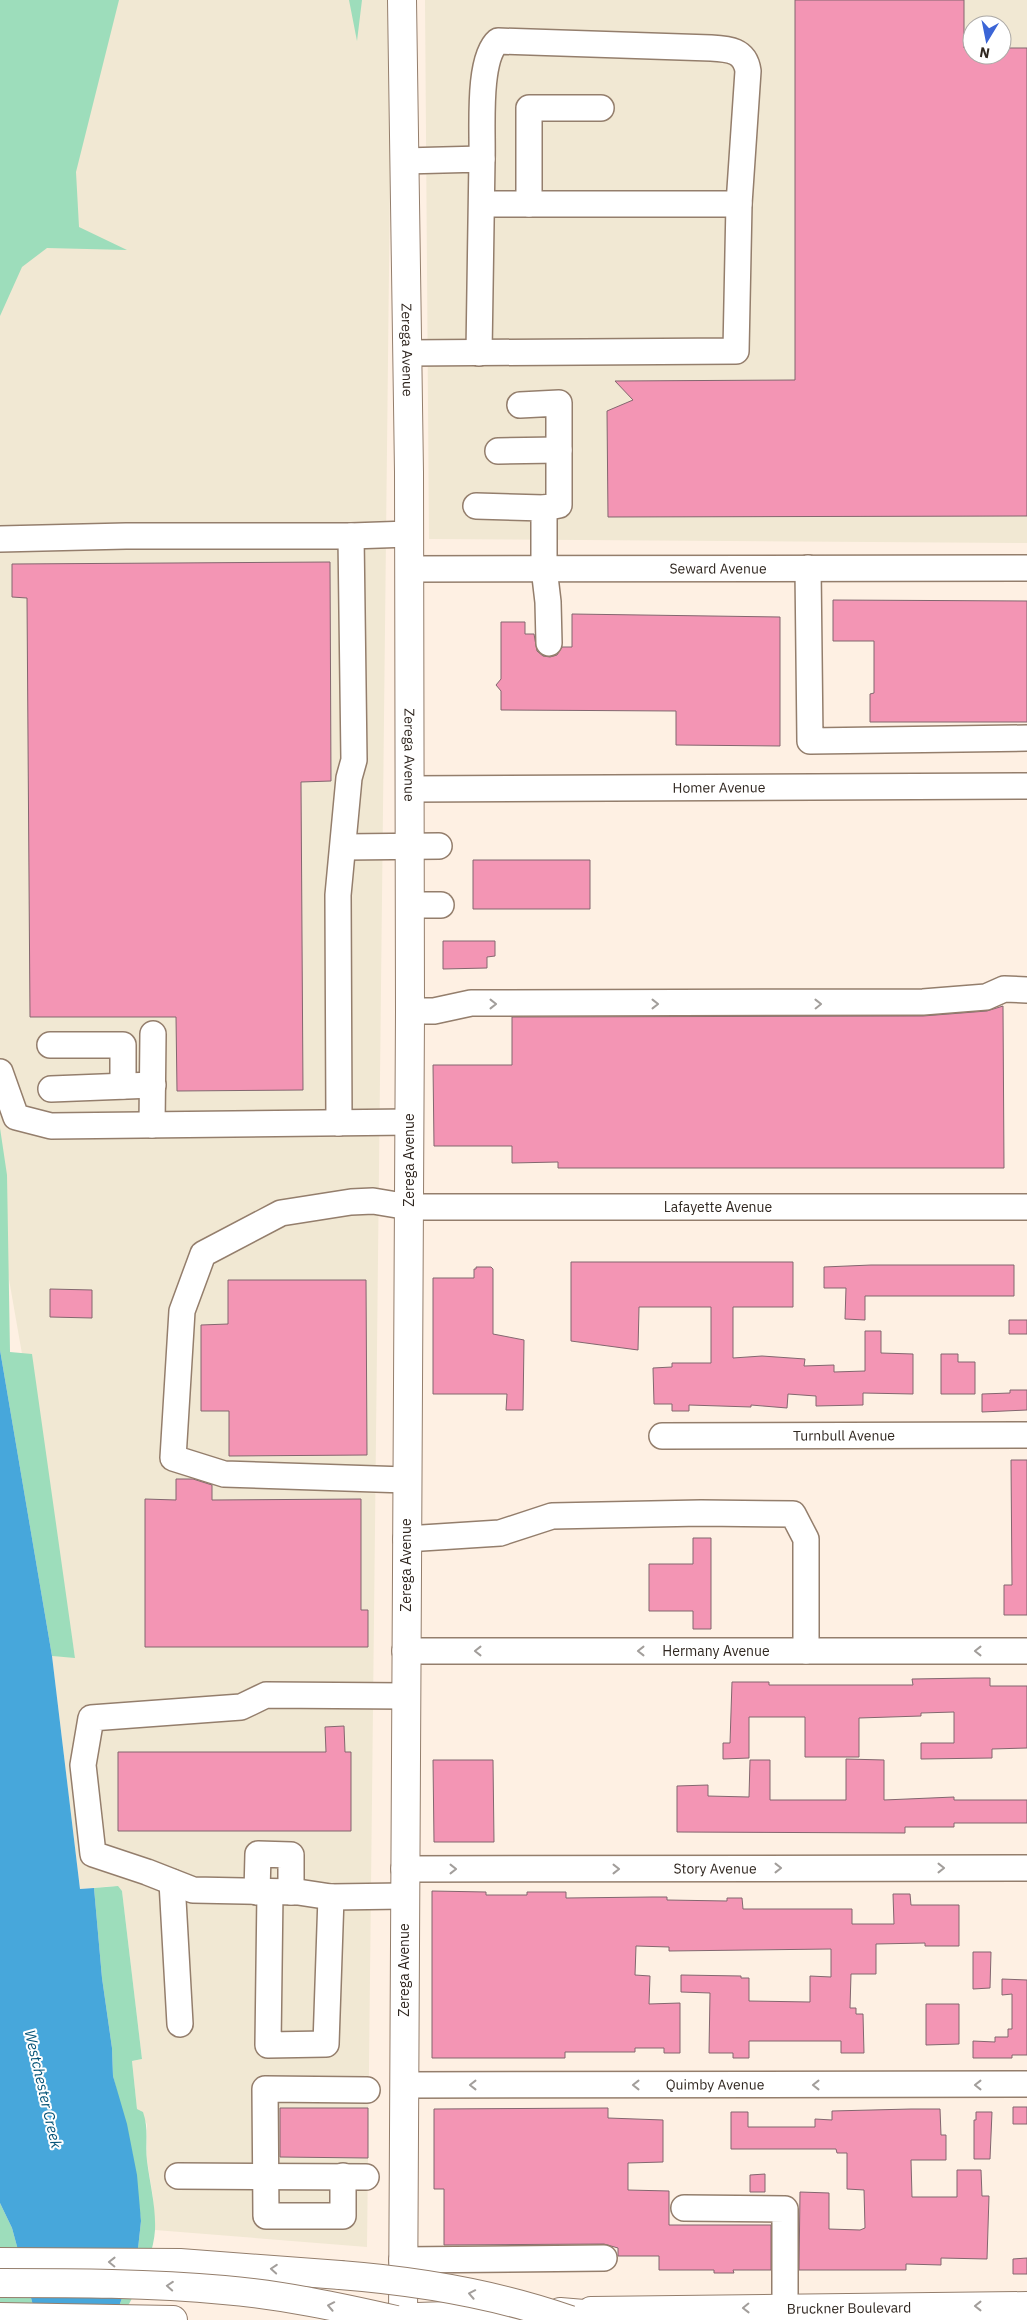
<svg xmlns="http://www.w3.org/2000/svg" width="1027" height="2320" font-family="'IBM Plex Sans',sans-serif">
<style>
.commercial{fill:#f1e8d3;fill-rule:evenodd}
.green{fill:#9dddbb}
.water{fill:#47a7db}
.building{fill:#f395b4;stroke:#83676f}
.lines{fill:none;stroke-linecap:round;stroke-linejoin:round}
.minor-casing{stroke:#947e6c;stroke-width:28}
.major-casing{stroke:#947e6c;stroke-width:30}
.highway-casing{stroke:#947e6c;stroke-width:30}
.minor{stroke:#fff;stroke-width:25}
.major{stroke:#fff;stroke-width:28}
.highway{stroke:#fff;stroke-width:28}
.highway-bridge-casing{stroke:#947e6c;stroke-width:30;stroke-linecap:butt}
.highway-bridge{stroke:#fff;stroke-width:28}
.oneway{stroke:#a29e9b}
.labels{text-anchor:middle;stroke-width:4;stroke-linejoin:round;paint-order:stroke}
.street-label{font-size:14px;fill:#302720;stroke:#fff}
.water-label{font-size:15px;font-style:italic;fill:#055377;stroke:#fff}
</style>
<rect width="100%" height="100%" fill="#fef0e3"/>
<!-- commercial -->
<path class="commercial" d="M0,0H392L367,2247L155,2230L153,2197L147,2160V2124L137,2109L132,2061L142,2059L122,1891L114,1886L80,1889L52,1656L75,1657L0,1228Z
M425,0H1027V543L429,539ZM972,25H1002V55H972Z"/>
<!-- green -->
<path class="green" d="M0,0H119L76,172L79,227L127,250L47,248L22,267L0,316Z
M349,0H362L357,41Z
M0,1128L7,1175L10,1352L32,1354L75,1658L52,1656L0,1350Z
M118,1886L122,1891L142,2059L132,2061L137,2109L143,2112C149,2129 145,2144 147,2161C150,2184 156,2207 155,2230C153,2260 135,2294 120,2320L118,2309L137,2258L141,2221L132,2152L113,2076L112,2048L102,1978L94,1888Z
M0,2203L12,2228L37,2320H0Z"/>
<!-- water -->
<path class="water" d="M0,1350L52,1656L80,1889L94,1888L102,1978L112,2048L113,2076L127,2124L137,2175L141,2221L137,2258L118,2309L37,2320L12,2228L0,2203Z"/>
<!-- building -->
<path class="building" d="M795,0H964V48H972V55H1002V48H1027V516L608,517L607,411L633,400L615,381L795,380Z
M330,562L331,781L301,782L303,1090L177,1091L176,1017H30L27,598L12,597V564Z
M833,600L1027,601V722H870V694L874,693V641H833Z
M572,614L780,617V746L676,745V711L501,710V691L496,685L501,679V622H525V634H534L537,651L543,656L550,657L557,655L562,647H572Z
M473,860H590V909H473Z
M443,941H495V956L487,957V968L443,969Z
M1003,1006L1004,1168H558V1162L512,1163V1146H434L433,1065H512V1017L923,1016L987,1011Z
M571,1262H793V1307H733V1358L762,1356L805,1359L804,1366L834,1365V1372L865,1371V1331H881V1353L913,1354V1394L863,1393V1405L816,1406V1396L788,1394L787,1408L751,1405V1407L689,1405V1411H672V1404H654L653,1368L672,1367V1363H711V1307H639L638,1350L571,1341Z
M871,1265H1014V1296H865V1320L845,1319L846,1288H824V1267Z
M476,1267H491L493,1269V1334L524,1340L523,1410H506L507,1394H433V1278H474V1269H476Z
M228,1280H366L367,1455L229,1456V1411H201V1325L228,1324Z
M50,1289L92,1290V1318L50,1317Z
M1009,1320H1027V1334H1009Z
M941,1354H958V1362H975V1394H941Z
M1010,1390H1027V1410L982,1412V1394L1010,1393Z
M1011,1460H1027V1615H1004V1585H1012Z
M176,1479H193L212,1485V1500L361,1499V1610H368V1647H145V1499L176,1500Z
M693,1538H711V1629H693V1611H649V1564H693Z
M974,1678H990V1686H1027V1748L992,1749V1758L921,1759V1743H954V1712L921,1713V1716L859,1718V1757H805V1717H749V1758L723,1759V1743H730L732,1682H769V1685H913L912,1679Z
M344,1726L345,1752H351V1831H118V1752H326L325,1727Z
M846,1759L884,1760V1800L954,1797V1800H1027V1823H954V1827H905V1833L677,1832V1786L708,1785V1796L749,1797L750,1760H770V1800H846Z
M433,1760H493L494,1842H434Z
M432,1891L486,1892V1895H527V1892H566V1898L652,1897H667V1900L727,1901V1898H742L743,1909H852V1924H894L893,1894H910L911,1905H959V1946H925V1943L876,1944V1974H851L850,2008H856V2014H863L864,2053H841V2041H749V2058H733V2053H709L710,1993L681,1992V1975L741,1976V1978H749V2001L810,2002V1976L831,1977V1949L669,1951V1947L636,1946L635,1975L650,1976L649,2004L680,2003V2053H664V2048H635V2052H565V2058H432Z
M973,1952H991L990,1988L973,1989Z
M1002,1979L1027,1980V2055H1012V2058H973V2041L995,2042V2037H1008V2029H1012V1994L1002,1995Z
M926,2004H959V2044L926,2045Z
M1013,2107H1027V2124H1013Z
M280,2108H368V2158L280,2157Z
M608,2108V2118L663,2120V2162L628,2163V2190L669,2191V2225H771V2270H733L734,2273H714V2270H659V2256H618V2248L604,2244L444,2245V2189H434V2109Z
M911,2109H940L941,2135H946V2160H911L912,2197H957V2170H981L982,2196H989L987,2259L941,2258V2265L906,2264V2270H799L800,2192L829,2193V2229L860,2230L865,2228L864,2190L847,2189V2153H837L836,2149H731V2112H748V2127H815V2119L832,2120V2111Z
M976,2112H992L990,2159H974V2120H976Z
M765,2174V2192H750V2175Z
M1027,2258V2274H1013V2259Z"/>
<g class="lines">
<defs>
<g id="minor">
<path d="M404,161L482,159L479,353"/>
<path d="M482,204H739"/>
<path d="M529,204V108H601"/>
<path d="M407,353L736,351L739,204L748,71C745,50 729,49 711,48L498,41C477,59 483,131 482,159"/>
<path d="M520,405L559,403V505L544,508"/>
<path d="M498,451L559,450"/>
<path d="M476,506L544,508V568L548,602L549,643"/>
<path d="M0,539L126,536H351L409,534"/>
<path d="M808,568L810,741L1027,738"/>
<path id="s1" d="M409,569L1027,568"/>
<path id="s2" d="M410,789L1027,786"/>
<path d="M344,847L439,846"/>
<path d="M409,905H441"/>
<path d="M410,1011H434L471,1003L923,1002L986,997L1004,989L1027,990"/>
<path d="M50,1045H123V1086"/>
<path d="M0,1072L16,1117L51,1126L410,1122"/>
<path d="M51,1089L153,1085"/>
<path d="M339,1123L338,895L349,778L354,760L351,536"/>
<path d="M152,1125L153,1034"/>
<path id="s3" d="M662,1436L1027,1435"/>
<path id="s4" d="M406,1480L224,1474L173,1458L182,1311L203,1254L281,1213L351,1202L373,1201L409,1207H1027"/>
<path d="M406,1539L500,1533L552,1516L701,1513L793,1514L806,1539V1651"/>
<path id="s5" d="M405,1651H1027"/>
<path id="s6" d="M404,1869L1027,1868"/>
<path d="M172,1882L180,2024"/>
<path d="M257,1892L258,1854L291,1855V1892"/>
<path d="M270,1892L268,2045L326,2044L331,1897"/>
<path d="M404,1896L331,1897L298,1892L193,1890L147,1872L93,1854L83,1765L91,1718L241,1707L266,1695L405,1696"/>
<path id="s7" d="M404,2085L1027,2084"/>
<path d="M178,2176L366,2177"/>
<path d="M343,2176V2216H266L265,2089L367,2090"/>
<path d="M684,2208L785,2209V2307"/>
<path d="M402,2260L604,2258"/>
</g>
<g id="major">
<path id="s8" d="M402,0L409,472L410,1011L403,2320"/>
<path id="s9" d="M591,2311L1027,2306"/>
<path d="M386,2318L538,2313"/>
</g>
<path id="highway" d="M0,2262L180,2263L340,2275
M560,2312L596,2315L618,2320
M0,2317L173,2320"/>
</defs>
<!-- minor casing -->
<use href="#minor" class="minor-casing"/>
<!-- major casing -->
<use href="#major" class="major-casing"/>
<!-- highway casing -->
<use href="#highway" class="highway-casing"/>
<!-- minor -->
<use href="#minor" class="minor"/>
<!-- major -->
<use href="#major" class="major"/>
<!-- highway -->
<use href="#highway" class="highway"/>
<defs>
<path id="highway-bridge" d="M340,2275C417,2281 496,2294 570,2320
M0,2283C75,2283 149,2283 224,2290C282,2295 339,2307 396,2320"/>
</defs>
<!-- highway-bridge casing -->
<use href="#highway-bridge" class="highway-bridge-casing"/>
<!-- highway-bridge -->
<use href="#highway-bridge" class="highway-bridge"/>
</g>
<!-- one-way arrows -->
<defs><path id="oneway-chevron" d="M-2-3.5L2.5 0L-2 3.5" fill="none" stroke-width="1.6" stroke-linecap="round" stroke-linejoin="round" transform="scale(1.25)"/></defs>
<g class="oneway">
<use href="#oneway-chevron" transform="translate(493 1004)"/>
<use href="#oneway-chevron" transform="translate(655 1004)"/>
<use href="#oneway-chevron" transform="translate(818 1004) rotate(-1)"/>
<use href="#oneway-chevron" transform="translate(478 1651) rotate(180)"/>
<use href="#oneway-chevron" transform="translate(641 1651) rotate(180)"/>
<use href="#oneway-chevron" transform="translate(978 1651) rotate(180)"/>
<use href="#oneway-chevron" transform="translate(778 1868)"/>
<use href="#oneway-chevron" transform="translate(941 1868)"/>
<use href="#oneway-chevron" transform="translate(453 1869)"/>
<use href="#oneway-chevron" transform="translate(616 1869)"/>
<use href="#oneway-chevron" transform="translate(473 2085) rotate(180)"/>
<use href="#oneway-chevron" transform="translate(636 2085) rotate(180)"/>
<use href="#oneway-chevron" transform="translate(816 2085) rotate(180)"/>
<use href="#oneway-chevron" transform="translate(978 2085) rotate(180)"/>
<use href="#oneway-chevron" transform="translate(112 2262) rotate(-179)"/>
<use href="#oneway-chevron" transform="translate(274 2269) rotate(-176)"/>
<use href="#oneway-chevron" transform="translate(170 2286) rotate(-176)"/>
<use href="#oneway-chevron" transform="translate(472 2294) rotate(-169)"/>
<use href="#oneway-chevron" transform="translate(331 2306) rotate(-169)"/>
<use href="#oneway-chevron" transform="translate(978 2306) rotate(180)"/>
<use href="#oneway-chevron" transform="translate(746 2308) rotate(179)"/>
</g>
<g class="labels">
<!-- street labels -->
<g class="street-label">
<text dy="5" stroke="none"><textPath href="#s8" startOffset="350">Zerega Avenue</textPath></text>
<text dy="5" stroke="none"><textPath href="#s1" startOffset="309">Seward Avenue</textPath></text>
<text dy="5" stroke="none"><textPath href="#s8" startOffset="755">Zerega Avenue</textPath></text>
<text dy="5" stroke="none"><textPath href="#s2" startOffset="309">Homer Avenue</textPath></text>
<text transform="translate(409 1160) rotate(-90)" y="5">Zerega Avenue</text>
<text dy="5" stroke="none"><textPath href="#s4" startOffset="970">Lafayette Avenue</textPath></text>
<text dy="5" stroke="none"><textPath href="#s3" startOffset="182">Turnbull Avenue</textPath></text>
<text transform="translate(406 1565) rotate(-90)" y="5">Zerega Avenue</text>
<text dy="5" stroke="none"><textPath href="#s5" startOffset="311">Hermany Avenue</textPath></text>
<text dy="5" stroke="none"><textPath href="#s6" startOffset="311">Story Avenue</textPath></text>
<text transform="translate(404 1970) rotate(-90)" y="5">Zerega Avenue</text>
<text dy="5" stroke="none"><textPath href="#s7" startOffset="311">Quimby Avenue</textPath></text>
<text dy="5" stroke="none"><textPath href="#s9" startOffset="258">Bruckner Boulevard</textPath></text>
</g>
<!-- water labels -->
<g class="water-label">
<text transform="translate(43 2089) rotate(77)" y="5">Westchester Creek</text>
</g>
</g>
<!-- north arrow -->
<g transform="translate(987 40) rotate(190)"><circle r="24" fill="#ffffff" stroke="#aca9a6"/>
<path d="M0-4L9 19L0 12L-9 19Z" fill="#3b65d6"/>
<text y="-8" font-size="14" font-weight="bold" text-anchor="middle" fill="#302720">N</text>
</g>
</svg>
